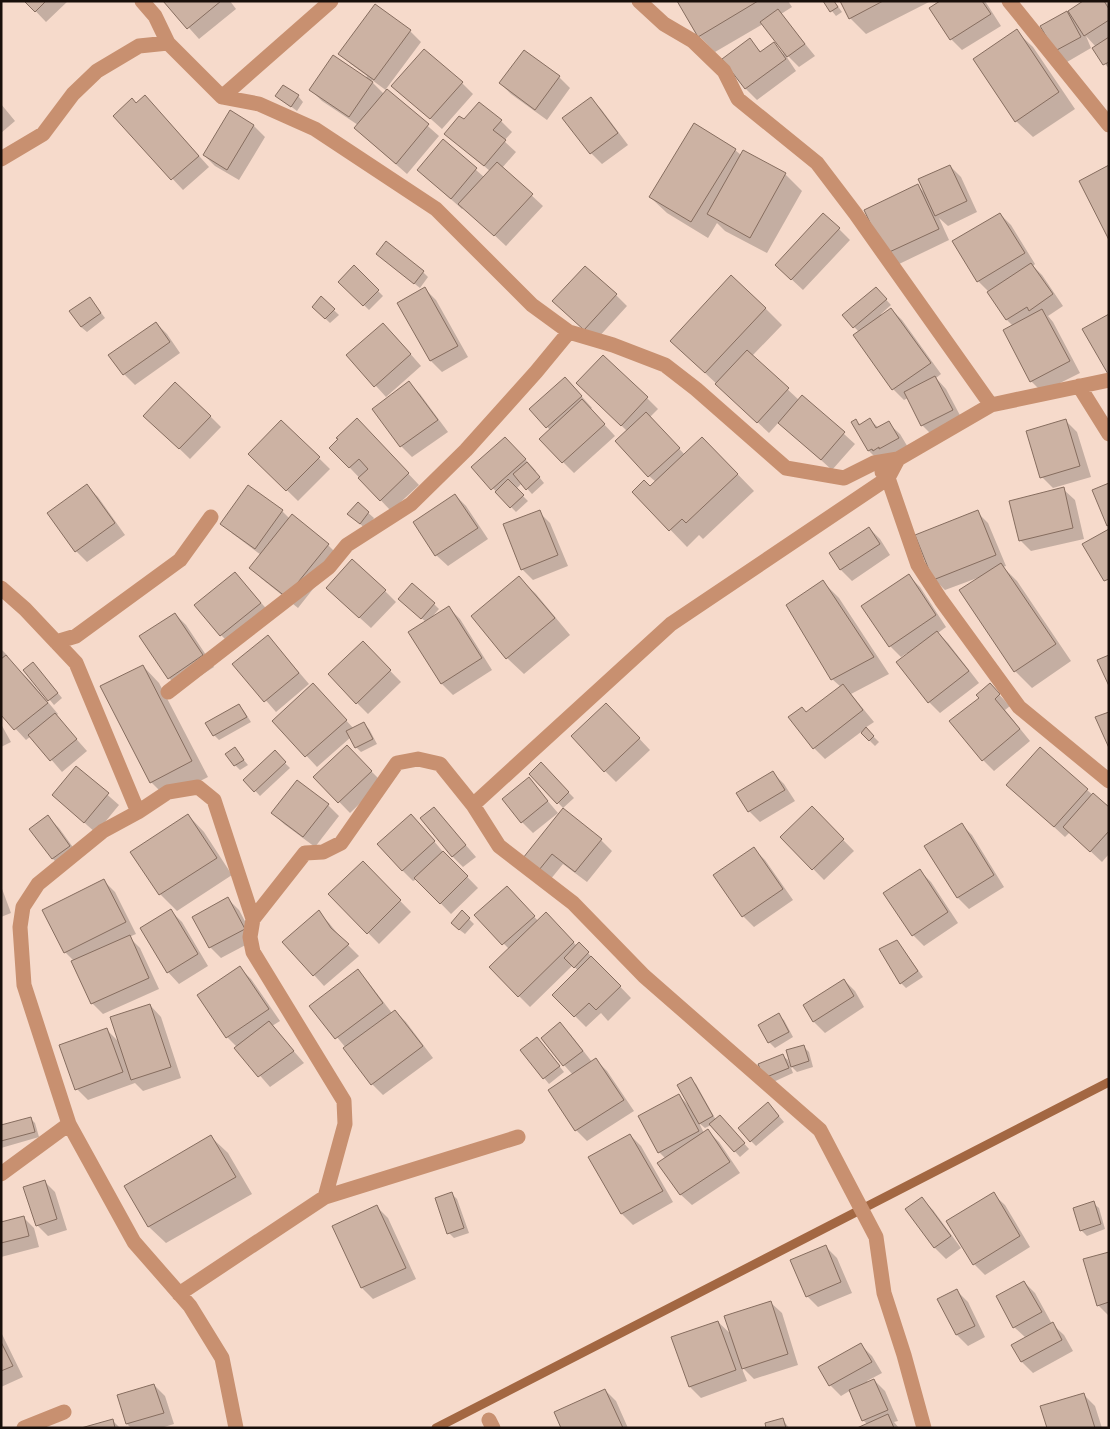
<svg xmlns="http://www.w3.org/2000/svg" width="1110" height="1429" font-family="Figtree,sans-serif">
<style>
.shadow{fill:#0003;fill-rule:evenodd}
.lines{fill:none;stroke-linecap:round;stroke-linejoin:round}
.stream{stroke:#a36742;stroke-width:9}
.building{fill:#ccb2a3;stroke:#866d5f}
.minor{stroke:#c89070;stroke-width:15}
</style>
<rect width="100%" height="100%" fill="#f6dacb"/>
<!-- shadow -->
<path class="shadow" d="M26,1H68L46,22Z
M165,1H230L236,9L199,39Z
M678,1H788L792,7L781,14L815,56L799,67L787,55L786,56L796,71L757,100L746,89L724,59L750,40L761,52L773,43L784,54L785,53L763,24L715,52L699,36Z
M824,1H834L842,12L836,16Z
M841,1H931L866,34L850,18Z
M943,1H985L1001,26L962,50L951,39L931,8Z
M1085,1H1105L1109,5V69L1094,48L1096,47L1086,36L1091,48L1067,62L1056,50L1042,26Z
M410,31L421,42L386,89L439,136L407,174L367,139L356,128L358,125L322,101L311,90L366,78L367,76L351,64L340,53ZM372,80L387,91L384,94L371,81Z
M1016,31L1033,47L1075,109L1033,137L1016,121Z
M559,77L570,88L547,120L511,94L500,83Z
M462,83L473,94L442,129L403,94Z
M277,96H298L303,102L297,111Z
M590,98L601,109L628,145L602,164L591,153Z
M1,104L15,121L1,133Z
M136,104L156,108L209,167L183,190L114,116Z
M230,112L254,126L265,137L239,180L215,166L204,155Z
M464,121H501L512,132L504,141L516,152L502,168L543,206L506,246L464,207L462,209L418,170L443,141L484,177L490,171L446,134Z
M735,150L741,155L785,174L802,191L767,253L725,231L717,223L708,238L667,213L650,197Z
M950,166L961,177L977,212L948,226L939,218L949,240L897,265L886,254L918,186L927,195Z
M1000,214L1011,225L1035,264L1033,266L1042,275L1063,306L1048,316L1053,322L1080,373L1042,392L1031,381L1013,326L1007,320L989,292L978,281Z
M839,229L850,240L803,290L788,276Z
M383,259L423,272L428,277L420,288Z
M354,267L383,296L369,310L340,282Z
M425,289L436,300L468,357L442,372L431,361L399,303Z
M881,294L891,305L881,314L882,316L891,309L902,320L941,374L936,378L946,389L963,421L933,436L922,425L908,398L904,400L893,389L855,335L859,332L844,316Z
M616,295L627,306L596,340L565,312Z
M90,298L105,318L87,332L81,327Z
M321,298L339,315L330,323L313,307Z
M765,308L782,325L752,356L800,401L803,397L855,444L832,470L779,422L769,433L688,357Z
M156,323L167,334L180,353L135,385L124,374Z
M394,335L421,366L386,397L348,355Z
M409,383L420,394L448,432L412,457L401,446L374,409Z
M576,390L592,408L590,409L615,436L574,473L563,462L550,430L531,409Z
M589,394L647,398L658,409L650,417L685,455H719L754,491L703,539L699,535L687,547L634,492L650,488L656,482L649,476L627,431Z
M210,416L221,427L190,459L156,426Z
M855,420L861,425L870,420L879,428L888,423L900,434L909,449L880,462L869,451L852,422Z
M281,421L330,469L298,501L250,454Z
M1066,421L1077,432L1091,477L1053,488L1042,477Z
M368,431L419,485L391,511L331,448Z
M516,449L536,471L535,472L544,483L532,494L522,483L516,489L528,501L516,512L473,468Z
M87,486L98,497L125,535L87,562L76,551Z
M249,487L282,511L290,519L328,545L339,556L298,608L262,579L251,568L261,555L233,534L222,523Z
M1063,489L1075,500L1084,539L1031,551L1020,540Z
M455,495L466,506L488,539L448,566L436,555Z
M358,504L374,518L366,529L354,519Z
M539,512L550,523L568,566L533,580L522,569Z
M977,512L988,523L1006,566L1003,567L1017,581L1071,661L1032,688L1015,671L980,577L945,590L934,579Z
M869,528L880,539L890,555L852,581L841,570L831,554Z
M235,573L271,614L232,646L221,635Z
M909,576L920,587L946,627L938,633L948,643L979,683L940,713L929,702L898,662L908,655L907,653L901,657L890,646Z
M519,578L536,594L570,635L524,674L507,658Z
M822,581L839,598L889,674L851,694L874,722L865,728L879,742L875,746L861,732L825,759L814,748L806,714L841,687L832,679Z
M385,591L396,602L371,628L339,599Z
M405,604H434L439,609L432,617L449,608L460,619L492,670L453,695L442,684L410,632L426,622Z
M175,614L186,625L214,667L180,689L169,678Z
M268,636L309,684L276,712L234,664Z
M363,643L401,682L368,714L357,703Z
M1,649L8,656L6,657L31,682L58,714L56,716L87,751L62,772L31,736L26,740L1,713Z
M143,666L159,683L208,777L167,798L151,782Z
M38,669L62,698L54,705L25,670Z
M990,685L1010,706L1005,710L1030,741L994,771L983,760L980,698Z
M324,696L354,729L364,724L369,729L377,744L361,752L356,747L351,737L317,767L274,721Z
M239,706L244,711L251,722L219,740L214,735Z
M617,715L650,750L616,782L605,771Z
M1,724L11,742L1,747Z
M347,747L382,782L350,813L315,777Z
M234,748L248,765L240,770L235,765Z
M274,752L290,768L260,796L245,780Z
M541,764L574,798L563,808L531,774Z
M77,768L119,805L96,833L53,795Z
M773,773L784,784L795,801L760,822L749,811Z
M529,779L558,813L533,833L522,822Z
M1008,785L1087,790L1109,809V854L1102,862L1070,832L1065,837Z
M328,805L339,816L315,847L284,824L273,813Z
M434,808L476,857L463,867L452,856Z
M812,808L854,851L824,880L782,837Z
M188,815L204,832L232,875L177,911L160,894L132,852Z
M48,817L59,828L80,857L64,870L53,859Z
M961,824L972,835L1004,887L969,909L958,898Z
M422,827L444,853L478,888L451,914L417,879L413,881L402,870Z
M601,840L612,851L587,882L563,864L550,880L525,858Z
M754,849L765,860L793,900L754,927L743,916Z
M363,863L411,912L379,944L330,894Z
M920,871L931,882L958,923L924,946L913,935Z
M104,881L115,892L136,934L129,937L140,948L159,989L103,1014L92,1003L74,961L65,952Z
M1,886L11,913L1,917Z
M518,898L538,921L546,914L577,946L588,953L631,998L608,1021L601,1013L586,1027L554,995L578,971L573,965L530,1007L490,967L509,949L476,915Z
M228,899L239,910L255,940L221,958L210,947Z
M171,911L182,922L208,966L179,984L168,972Z
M318,912L329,923L341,938L359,956L324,986L314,975Z
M462,912L474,924L465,934L457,928Z
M897,941L923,977L906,988L901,983Z
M240,968L251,979L280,1021L272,1026L304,1063L270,1087L236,1048L237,1047L227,1037L199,995Z
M357,971L368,982L392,1013L395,1011L406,1022L433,1058L383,1095L372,1084L346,1048L311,1006Z
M844,980L855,991L864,1007L825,1033L814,1022L805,1006Z
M150,1005L161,1017L181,1078L143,1091L135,1083L88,1100L77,1089L107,1030L120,1043Z
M778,1015L784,1020L793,1037L775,1048L769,1042L760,1026Z
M560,1024L571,1035L592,1062L596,1060L607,1071L634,1111L587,1141L576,1130L573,1075L564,1065Z
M542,1044L564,1072L549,1084L522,1051Z
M803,1046L809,1052L813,1067L797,1072L791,1066Z
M782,1055L788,1060L793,1073L771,1083L765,1078Z
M690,1079L696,1084L716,1120L725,1122L749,1149L740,1157L711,1125L705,1128L699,1123L704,1133L708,1131L719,1142L740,1173L692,1205L680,1194L666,1159L659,1152L679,1095L688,1105Z
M773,1109L784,1122L756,1146L751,1141Z
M30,1118L35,1123L39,1137L1,1148V1126Z
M630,1135L641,1146L673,1202L633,1225L622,1214L590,1157Z
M211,1137L228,1153L252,1194L166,1243L149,1227L126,1186Z
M44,1181L55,1192L67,1230L48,1236L37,1225Z
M452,1194L457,1199L469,1233L454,1238L449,1233Z
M993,1194L1005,1205L1030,1247L985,1275L974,1264Z
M922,1199L933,1210L961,1248L946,1259L935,1248L906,1209Z
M1093,1203L1099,1208L1105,1229L1087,1236L1081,1230Z
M377,1207L388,1218L416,1279L373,1299L362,1288L334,1227Z
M23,1217L34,1228L39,1247L1,1257V1223Z
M826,1247L837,1258L852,1293L818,1307L807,1296Z
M1109,1253V1316L1098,1305Z
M1024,1282L1035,1293L1052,1324L1064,1335L1073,1351L1033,1373L1022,1362L1013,1345L1026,1338L1014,1327Z
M957,1291L968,1302L985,1337L968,1346L957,1335L939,1300Z
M770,1302L782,1313L798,1365L754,1379L741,1366L747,1381L701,1398L690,1387L718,1322L733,1336Z
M1,1332L23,1377L1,1387Z
M861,1345L872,1356L882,1373L867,1381L868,1383L874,1380L885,1391L898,1421L894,1422L899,1428H860L867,1424L863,1420L851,1390L841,1396L830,1385Z
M154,1385L165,1396L174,1424L161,1428H131L127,1424L119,1396Z
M605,1390L616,1401L628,1428H563Z
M1084,1395L1095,1406L1102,1428H1048Z
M112,1420L120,1428H86Z
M783,1420L789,1428H767Z"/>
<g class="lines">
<!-- stream -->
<path class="stream" d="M436,1428L1109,1082"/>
</g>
<!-- building -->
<path class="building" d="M24,1H46L35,12Z
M163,1H221L187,29Z
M677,1H758L698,37Z
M823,1H834L838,7L830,12Z
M840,1H883L849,19Z
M940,1H982L991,14L950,40L929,8Z
M1083,1H1104L1109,9V20L1084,36L1068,11Z
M375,4L411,30L374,80L338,54Z
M778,9L805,44L787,57L760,22Z
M1067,11L1081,37L1055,51L1040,26Z
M1017,29L1059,92L1015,122L973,59Z
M1109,37V62L1103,65L1092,48Z
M750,38L760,52L774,42L786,59L745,89L722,59Z
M424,49L463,82L430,119L391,86Z
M524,50L560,76L535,110L499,83Z
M333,55L373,82L349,117L309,90Z
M283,85L299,95L291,107L275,96Z
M387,89L429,124L396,164L354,128Z
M145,95L199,156L171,180L113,116L132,98L136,103Z
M591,97L618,133L590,154L562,118Z
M479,102L502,120L493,130L506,140L484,166L444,134L459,116L464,119Z
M230,110L254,125L227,170L203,155Z
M694,123L736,149L691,222L649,197Z
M443,139L477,168L451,199L417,170Z
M743,150L786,173L750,238L707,214Z
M497,162L533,194L494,236L458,204Z
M950,165L967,201L935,216L918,179Z
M1109,165V240L1079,181Z
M918,184L939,229L885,254L864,210Z
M823,213L840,228L791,280L775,265Z
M1000,213L1025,253L977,282L952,241Z
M386,241L424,271L414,284L376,254Z
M1031,263L1053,294L1029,311L1027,307L1006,320L987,292Z
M354,265L379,290L363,306L338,282Z
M585,266L617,294L584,330L552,301Z
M731,275L766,308L705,373L670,341Z
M425,287L458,346L430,361L397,303Z
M876,287L887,299L853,328L842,315Z
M321,296L335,309L325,319L312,307Z
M90,297L101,313L81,327L69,311Z
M891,308L931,363L892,390L853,335Z
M1042,309L1070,361L1030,382L1003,330Z
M1109,314V374H1108L1082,329Z
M156,322L170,342L123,375L108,355Z
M383,323L411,354L374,387L346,355Z
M747,350L789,388L757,423L715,384Z
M603,355L648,397L621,426L576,383Z
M935,376L953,410L921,426L904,392Z
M565,377L582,396L546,428L529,409Z
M409,381L438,420L400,447L372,409Z
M175,382L211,416L179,449L143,416Z
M802,395L845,432L821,460L778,423Z
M582,399L605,424L562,463L539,439Z
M646,412L680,448L648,477L615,441Z
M357,418L409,473L380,501L358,478L368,469L359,459L349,468L329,448L338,439L336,438Z
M870,418L876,428L889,421L899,438L879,449V447L873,451L872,449L868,451L851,422L856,419L859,425Z
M1066,419L1080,466L1040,478L1026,431Z
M281,420L320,457L286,491L248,454Z
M505,437L526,459L491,490L471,467Z
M702,437L738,474L686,523L682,519L669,531L632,492L644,480L650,486Z
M527,462L540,477L526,490L513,474Z
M508,479L524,495L510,508L495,492Z
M1109,483V525L1107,526L1092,490Z
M87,484L115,523L75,552L47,513Z
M248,485L283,510L255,549L220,524Z
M1064,487L1073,528L1019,541L1009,501Z
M455,494L478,528L435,556L413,522Z
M358,502L369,512L360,524L347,514Z
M540,510L558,555L521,570L503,524Z
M978,510L996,555L933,580L915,535Z
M292,514L329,544L286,597L249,568Z
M869,527L880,544L840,570L829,553Z
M1109,529V579L1104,581L1082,544Z
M352,559L386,590L359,618L326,588Z
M1001,563L1056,644L1014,672L959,590Z
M235,572L261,603L220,636L194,605Z
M909,574L936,615L889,647L861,606Z
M519,576L555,618L506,659L471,616Z
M823,580L874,657L831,680L786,605Z
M412,583L435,603L421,619L398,599Z
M449,606L482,658L441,684L408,632Z
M175,613L203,655L168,679L139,636Z
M937,631L969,671L928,703L896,662Z
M268,635L299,673L264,702L232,664Z
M363,641L391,670L356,704L328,674Z
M6,655L48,703L14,730L1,715V659Z
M1109,655V686L1097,660Z
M33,662L58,693L48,701L23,670Z
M143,665L192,761L150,783L100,686Z
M313,683L347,720L305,757L272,721Z
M990,683L1000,694L995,699L1020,729L982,761L949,721L979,698L976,695Z
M843,684L863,710L813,749L788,717L802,707L806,712Z
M606,703L640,738L604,772L571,736Z
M239,704L247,717L213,736L205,723Z
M1109,712V748L1095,717Z
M55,713L77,739L50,761L28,735Z
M364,722L373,739L355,748L346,731Z
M866,727L874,736L869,741L861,733Z
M347,745L372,771L338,803L313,777Z
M235,747L244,760L234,766L225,754Z
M1040,747L1088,789L1054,827L1006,785Z
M275,750L286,762L254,792L243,780Z
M541,762L569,792L557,804L529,774Z
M76,766L109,793L84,823L52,795Z
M773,771L785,790L748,812L736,793Z
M529,777L548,801L521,823L502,799Z
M297,780L329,804L303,837L271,813Z
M1093,793L1109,807V831L1090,852L1063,827Z
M812,806L844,839L812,870L780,837Z
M434,807L466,845L452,857L420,818Z
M563,808L602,839L575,872L552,854L539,870L523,858Z
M188,814L217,858L159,895L130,852Z
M411,814L435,841L402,871L377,844Z
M48,815L70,846L52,859L29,829Z
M962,823L994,875L957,898L924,846Z
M754,847L783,889L742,917L713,875Z
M443,851L468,876L440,904L414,878Z
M363,861L401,900L367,934L328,894Z
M920,869L948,912L912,936L883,893Z
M104,879L126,922L64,953L42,910Z
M507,886L535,916L502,945L474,915Z
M228,897L245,929L209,948L192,917Z
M171,909L198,954L167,973L140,928Z
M319,910L331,928L349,944L313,976L282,942Z
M462,910L470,918L459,930L451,923Z
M546,912L574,942L518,997L489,967Z
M130,935L149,978L91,1004L71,961Z
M897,940L918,971L900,984L879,949Z
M579,942L589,952L574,968L564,958Z
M591,956L621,986L596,1010L589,1003L574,1017L552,995Z
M240,966L269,1009L226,1038L197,995Z
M358,969L383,1003L335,1039L309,1006Z
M844,979L854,996L813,1022L803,1005Z
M150,1004L171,1067L131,1080L110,1017Z
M395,1010L423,1046L371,1085L343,1048Z
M779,1013L789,1032L768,1043L758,1025Z
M269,1021L294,1051L258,1077L234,1048Z
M560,1022L583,1051L563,1066L541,1038Z
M107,1028L123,1072L75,1090L59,1045Z
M537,1037L560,1066L543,1079L520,1050Z
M804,1045L809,1061L791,1067L786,1050Z
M783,1054L789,1068L764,1078L758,1064Z
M596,1058L624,1100L575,1131L548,1090Z
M691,1077L713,1116L699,1124L677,1085Z
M679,1094L699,1131L658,1153L638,1116Z
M768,1102L779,1116L750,1142L738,1128Z
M720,1115L745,1143L734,1152L709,1124Z
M31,1117L35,1132L1,1141V1125Z
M708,1129L730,1162L680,1195L657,1163Z
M630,1134L663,1191L621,1214L588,1157Z
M211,1135L236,1177L148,1227L124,1186Z
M45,1180L57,1219L36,1226L23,1187Z
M452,1192L464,1228L447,1234L435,1198Z
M994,1192L1020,1236L973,1265L946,1221Z
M922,1197L951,1236L934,1248L905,1209Z
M1094,1201L1101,1224L1080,1231L1073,1208Z
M377,1205L406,1268L361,1288L332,1226Z
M24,1216L29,1236L1,1243V1222Z
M826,1245L841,1282L806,1297L790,1260Z
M1109,1252V1302L1097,1306L1083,1259Z
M1024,1281L1042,1312L1013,1328L996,1296Z
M957,1289L975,1326L956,1335L937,1299Z
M771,1301L788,1354L742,1369L724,1316Z
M718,1321L736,1370L689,1387L671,1337Z
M1053,1322L1062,1340L1021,1362L1011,1345Z
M1,1342L13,1366L1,1371Z
M861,1343L872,1362L829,1386L818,1367Z
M874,1379L888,1410L862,1421L849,1390Z
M154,1384L164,1413L126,1424L117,1395Z
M605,1389L623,1428H561L554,1412Z
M1084,1393L1095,1428H1047L1040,1406Z
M888,1414L894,1428H857Z
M783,1418L786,1428H766L765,1423Z
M113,1419L115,1428H81Z"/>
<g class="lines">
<!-- minor -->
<path class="minor" d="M142,1L155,16L168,43
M639,1L664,24L693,41L724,71L738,99L817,163L855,213L991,405
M1009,1L1109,125
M222,97L331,1
M1,159L43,134L73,94L97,71L139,46L168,43L222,97L259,104L315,129L436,209L532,305L569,332L613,345L665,365L696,389L786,468L844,478L874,463L898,459L991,405L1109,380
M1079,386L1109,434
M882,472L888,478L918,565L941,600L1019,707L1109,781
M1,588L25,609L76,663L138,812L103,831L38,884L23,907L20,927L24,985L69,1124L134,1242L190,1306L222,1358L236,1428
M56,642L76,636L180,560L211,517
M168,692L329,567L347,545L411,504L466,450L536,372L569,332
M473,805L671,624L888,478L898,459
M138,812L168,792L198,787L214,800L253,919L250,937L253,952L344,1101L345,1124L325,1197
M253,919L305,853L323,852L341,843L397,763L418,759L440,764L473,805L499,846L573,903L644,976L820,1130L876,1237L884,1293L904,1355L924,1428
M1,1174L69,1124
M179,1294L325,1197L518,1137
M489,1420L493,1428
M24,1428L64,1412"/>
</g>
<!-- border -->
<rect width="1110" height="1429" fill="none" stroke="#180f0a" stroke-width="5"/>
</svg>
